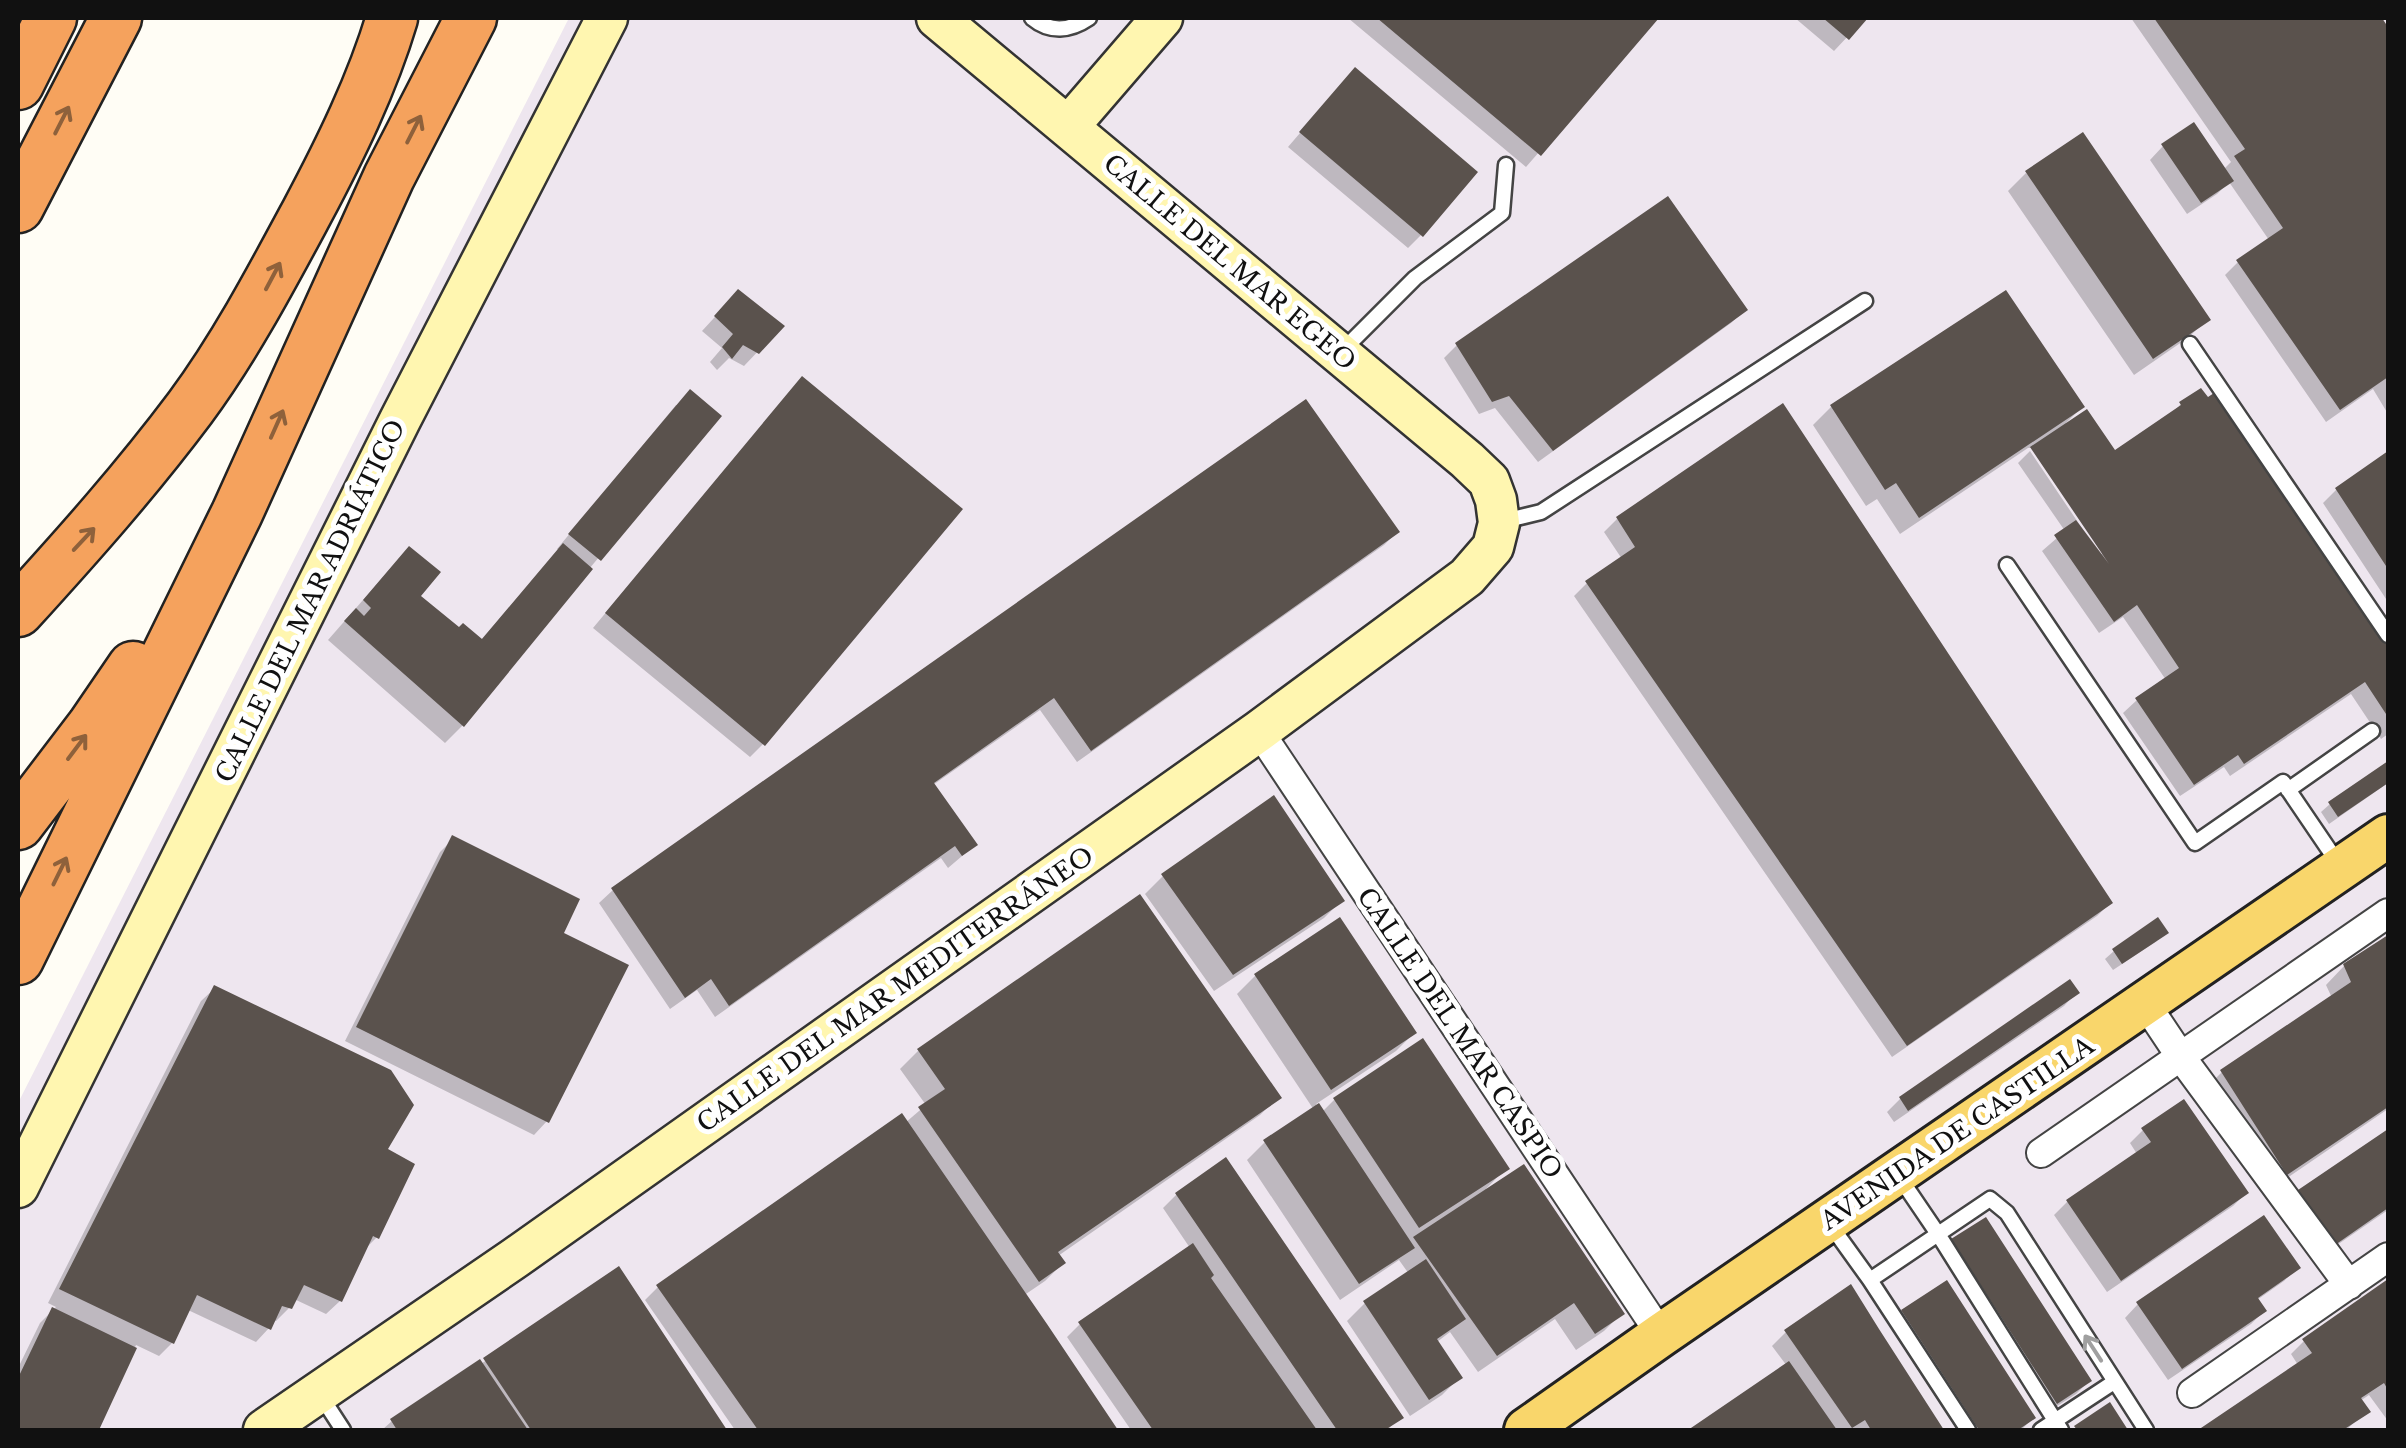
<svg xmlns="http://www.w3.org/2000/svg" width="2406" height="1448" font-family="'Libre Baskerville',serif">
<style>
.industrial{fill:#eee6ef}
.shadow{fill:#0003}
.building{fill:#5a524d}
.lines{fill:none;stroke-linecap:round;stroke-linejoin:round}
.lane-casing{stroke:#444;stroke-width:19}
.street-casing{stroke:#444;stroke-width:32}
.secondary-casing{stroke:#333;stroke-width:45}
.primary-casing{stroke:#222;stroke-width:48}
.highway-casing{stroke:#222;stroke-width:55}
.lane{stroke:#fff;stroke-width:14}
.street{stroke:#fff;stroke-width:28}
.secondary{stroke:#fff6b0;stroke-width:40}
.primary{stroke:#f9d66b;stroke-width:42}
.highway{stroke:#f5a25d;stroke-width:50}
.oneway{stroke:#8e613b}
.oneway2{stroke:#a0a0a0}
.labels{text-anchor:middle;stroke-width:10;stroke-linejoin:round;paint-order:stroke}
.street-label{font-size:25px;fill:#111;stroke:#fff}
</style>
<rect width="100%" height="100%" fill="#fffdf5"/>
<!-- industrial -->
<path class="industrial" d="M569,18H2388V1430H18V1103Z"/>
<!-- shadow -->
<path class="shadow" d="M1348,18H1656L1526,167Z
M1795,18H1865L1834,51Z
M2131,18H2379L2388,32V414L2373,389L2326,422L2225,275L2238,262L2269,240L2229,182L2217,194L2187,214L2150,160L2163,146L2223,170L2231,162Z
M1342,84L1421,235L1408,248L1288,147Z
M2026,173L2207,319L2189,337L2134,375L2008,191Z
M2005,294L2082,407L2066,423L2114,453L2168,417L2181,404L2207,401L2216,395L2388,649V734L2381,739L2351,694L2230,776L2224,767L2180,796L2123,713L2137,700L2166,680L2123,617L2099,633L2042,551L2065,531L2018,463L2030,451L2100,555L2104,552L2034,448H2028L1900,534L1877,499L1866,506L1813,425L1831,407Z
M725,306L781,327L744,366L729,358L717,370L710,362L722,348L702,331Z
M1745,310L1731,323L1538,462L1495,408L1479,414L1444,358L1457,345Z
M789,393L763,744L750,757L593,628Z
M676,405L718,416L589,569L463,725L445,743L328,640L391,568L417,597L459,630L480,641L559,550L557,549Z
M2388,454V602L2323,503L2336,490Z
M1617,519L2110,903L2097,916L1892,1057L1574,596L1587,583L1622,559L1604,532Z
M1397,532L1384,545L1077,762L1040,710L933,785L975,845L948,868L941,858L715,1017L697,990L670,1009L599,903L613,890Z
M2388,764V783L2329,824L2321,812L2330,804Z
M453,839L561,934L547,1121L534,1135L345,1041L440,852Z
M1163,876L1342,900L1324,918L1214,991L1145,894Z
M1339,921L1414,1033L1396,1051L1316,1104L1322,1112L1334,1100L1506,1168L1486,1189L1622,1313L1604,1331L1576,1350L1555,1319L1478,1372L1450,1332L1437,1342L1460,1377L1442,1395L1410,1416L1347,1321L1365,1303L1409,1274L1399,1260L1340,1300L1247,1160L1265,1142L1314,1110L1237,994L1255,976Z
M2388,938V1109L2268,1191L2204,1090L2222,1072L2332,998L2326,985L2344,966Z
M2157,941L2113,970L2105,959L2114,951Z
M2070,982L2077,992L2064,1006L1894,1122L1887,1112L1900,1099Z
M215,988L384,1150L377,1237L363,1251L340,1301L326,1314L294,1299L290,1307L276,1321L273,1320L269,1328L256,1342L188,1310L172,1343L159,1356L136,1345L97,1430H18V1368L40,1323L56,1307L48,1303L201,1001Z
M918,1051L1278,1097L1260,1115L1058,1256L1063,1263L1045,1281L1023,1296L1115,1430H735L645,1300L658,1287L905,1123L926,1105L900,1069Z
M2143,1130L2246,1193L2233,1206L2107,1292L2054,1215L2067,1202L2137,1154L2130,1143Z
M2388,1131V1210L2321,1256L2286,1205L2299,1192Z
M1177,1194L1400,1417L1387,1430H1131L1067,1337L1080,1324L1190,1248L1163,1208Z
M1953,1241L2089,1381L2076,1394L2043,1415L1940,1254Z
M2297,1268L2284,1281L2257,1300L2264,1311L2251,1324L2168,1380L2125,1318L2138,1304Z
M618,1269L724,1430H382L392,1421L481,1364Z
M2388,1282V1421L2369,1395L2360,1401L2367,1411L2346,1430H2203L2298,1365L2291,1354L2304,1341Z
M1850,1287L1942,1430H1692L1787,1366L1772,1346L1786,1332Z
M1902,1311L2033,1418L2021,1430H1957L1889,1325Z"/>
<!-- building -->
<path class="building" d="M1377,18H1659L1541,156Z
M1823,18H1868L1849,40Z
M2154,18H2382L2388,27V377L2340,410L2236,260L2283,228L2234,156L2245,149Z
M1355,67L1478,172L1423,237L1299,132Z
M2194,122L2234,181L2201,203L2161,144Z
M2083,132L2211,320L2153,359L2025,171Z
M1668,196L1748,310L1553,451L1509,396L1492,402L1455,343Z
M738,289L785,326L759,354L743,345L732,359L722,347L733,334L714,316Z
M2006,290L2085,407L1919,518L1896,483L1885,490L1830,405Z
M802,376L963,509L765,746L605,613Z
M2201,388L2208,397L2217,391L2388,645V717L2365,682L2244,764L2238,755L2194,785L2135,698L2179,668L2137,605L2114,622L2054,535L2076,520L2109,564L2030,447L2087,409L2115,450L2181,405L2179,402Z
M690,389L722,416L601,561L568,534Z
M1306,399L1400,532L1091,751L1054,698L934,783L978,845L962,856L955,846L729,1006L711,979L685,998L611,888Z
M1783,403L2113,903L1907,1046L1585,581L1635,547L1616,517Z
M2388,451V569L2335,488Z
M563,543L593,569L464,727L344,621L356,608L364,616L371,608L363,600L409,546L441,572L421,596L459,627L463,623L482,639Z
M2388,761V783L2338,817L2328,802Z
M1274,795L1345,901L1233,975L1161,874Z
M452,835L580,899L564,933L629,965L549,1123L356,1027Z
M1140,894L1282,1098L1058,1252L1066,1263L1039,1282L918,1107L945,1089L917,1049Z
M1340,917L1417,1033L1331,1090L1254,974Z
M2158,917L2169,933L2122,964L2112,949Z
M2388,935V1107L2287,1175L2220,1070L2351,982L2343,964Z
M2070,979L2080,993L1908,1111L1899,1097Z
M214,985L391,1070L414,1105L388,1149L415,1164L379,1239L373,1236L342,1302L304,1285L292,1309L282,1306L271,1330L197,1295L174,1344L59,1289Z
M1423,1038L1510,1169L1419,1228L1333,1098Z
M2184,1099L2249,1193L2121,1281L2066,1200L2151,1142L2141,1128Z
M1319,1103L1415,1248L1359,1284L1263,1140Z
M902,1113L1047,1324L1118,1430H758L656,1285Z
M2388,1129V1208L2335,1245L2298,1190Z
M1226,1157L1404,1418L1385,1430H1337L1175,1193Z
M1524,1164L1625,1314L1595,1334L1574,1303L1497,1356L1413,1237Z
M2264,1215L2301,1268L2258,1298L2267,1311L2182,1369L2136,1302Z
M1986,1217L2092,1381L2057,1404L1951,1239Z
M1193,1243L1214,1275L1211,1278L1317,1430H1153L1078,1322Z
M1426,1259L1466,1319L1437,1339L1463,1378L1429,1400L1363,1301Z
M619,1266L727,1430H531L483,1358Z
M2388,1279V1390L2384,1383L2361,1398L2371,1412L2343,1430H2198L2312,1353L2302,1339Z
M1947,1280L2036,1418L2018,1430H1979L1901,1310Z
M1851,1284L1879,1329L1944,1430H1871L1865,1420L1852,1428L1784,1330Z
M52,1307L137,1348L99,1430H18V1378Z
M480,1359L528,1430H397L390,1419Z
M1789,1361L1837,1430H1688Z
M2110,1402L2128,1430H2077L2074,1426Z"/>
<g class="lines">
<defs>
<path id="lane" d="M1032,18C1050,33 1070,31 1089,18
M2190,344L2388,635
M1340,353L1415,278L1502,213L1506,165
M1504,521L1541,512L1865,301
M2007,565L2195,843L2283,782L2338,863
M2288,790L2372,731
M1900,1178L1938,1234L2061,1430
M1829,1223L1870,1280L1968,1430
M1870,1280L1990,1199L2007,1213L2146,1430
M319,1393L343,1430
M2041,1430L2114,1382"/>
<path id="street" d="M1259,731L1661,1335
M2145,1003L2181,1057L2349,1285
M2041,1153L2388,913
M2192,1393L2388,1257"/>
<path id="secondary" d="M1068,127L1162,18
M18,1187L400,420L607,18
M264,1430L515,1258L1259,731L1467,577L1493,547L1499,523L1496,500L1489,481L1467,460L937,18"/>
<path id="primary" d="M1526,1430L1661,1335L2388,836"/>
<path id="highway" d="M18,84L51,18
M18,207L116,18
M18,611C79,544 136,480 190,408C235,347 271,279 307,212C340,150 372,85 392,18
M18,824L92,727L133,667
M18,959L237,513L389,177L471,18"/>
</defs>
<!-- lane casing -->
<use href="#lane" class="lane-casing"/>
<!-- street casing -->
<use href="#street" class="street-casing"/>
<!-- secondary casing -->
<use href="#secondary" class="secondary-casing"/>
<!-- primary casing -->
<use href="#primary" class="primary-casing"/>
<!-- highway casing -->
<use href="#highway" class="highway-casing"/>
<!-- lane -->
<use href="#lane" class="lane"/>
<!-- street -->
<use href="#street" class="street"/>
<!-- secondary -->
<use href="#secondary" class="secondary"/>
<!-- primary -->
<use href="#primary" class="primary"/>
<!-- highway -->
<use href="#highway" class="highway"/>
</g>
<!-- one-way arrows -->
<defs><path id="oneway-shaft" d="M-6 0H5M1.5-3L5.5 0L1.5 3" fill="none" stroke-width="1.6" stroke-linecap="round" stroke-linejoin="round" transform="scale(2.5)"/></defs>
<g class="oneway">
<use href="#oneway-shaft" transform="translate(62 120) rotate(-63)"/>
<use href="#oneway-shaft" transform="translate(414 129) rotate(-63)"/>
<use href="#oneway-shaft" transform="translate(273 276) rotate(-62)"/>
<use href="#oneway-shaft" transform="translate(277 424) rotate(-66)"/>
<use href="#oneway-shaft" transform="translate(84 539) rotate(-47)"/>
<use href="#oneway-shaft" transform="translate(77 747) rotate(-53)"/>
<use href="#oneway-shaft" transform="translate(60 871) rotate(-64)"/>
</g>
<use class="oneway2" href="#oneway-shaft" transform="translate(2093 1348) rotate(-123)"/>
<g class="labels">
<!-- street labels -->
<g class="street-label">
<text transform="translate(1230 262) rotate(40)" y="9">CALLE DEL MAR EGEO</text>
<text transform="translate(310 601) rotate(-64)" y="9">CALLE DEL MAR ADRIÁTICO</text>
<text transform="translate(895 989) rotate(-35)" y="9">CALLE DEL MAR MEDITERRÁNEO</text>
<text transform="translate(1460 1033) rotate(56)" y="9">CALLE DEL MAR CASPIO</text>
<text transform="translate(1957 1133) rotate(-34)" y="9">AVENIDA DE CASTILLA</text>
</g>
</g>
<!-- border -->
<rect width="2406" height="1448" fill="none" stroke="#111111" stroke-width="40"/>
</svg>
